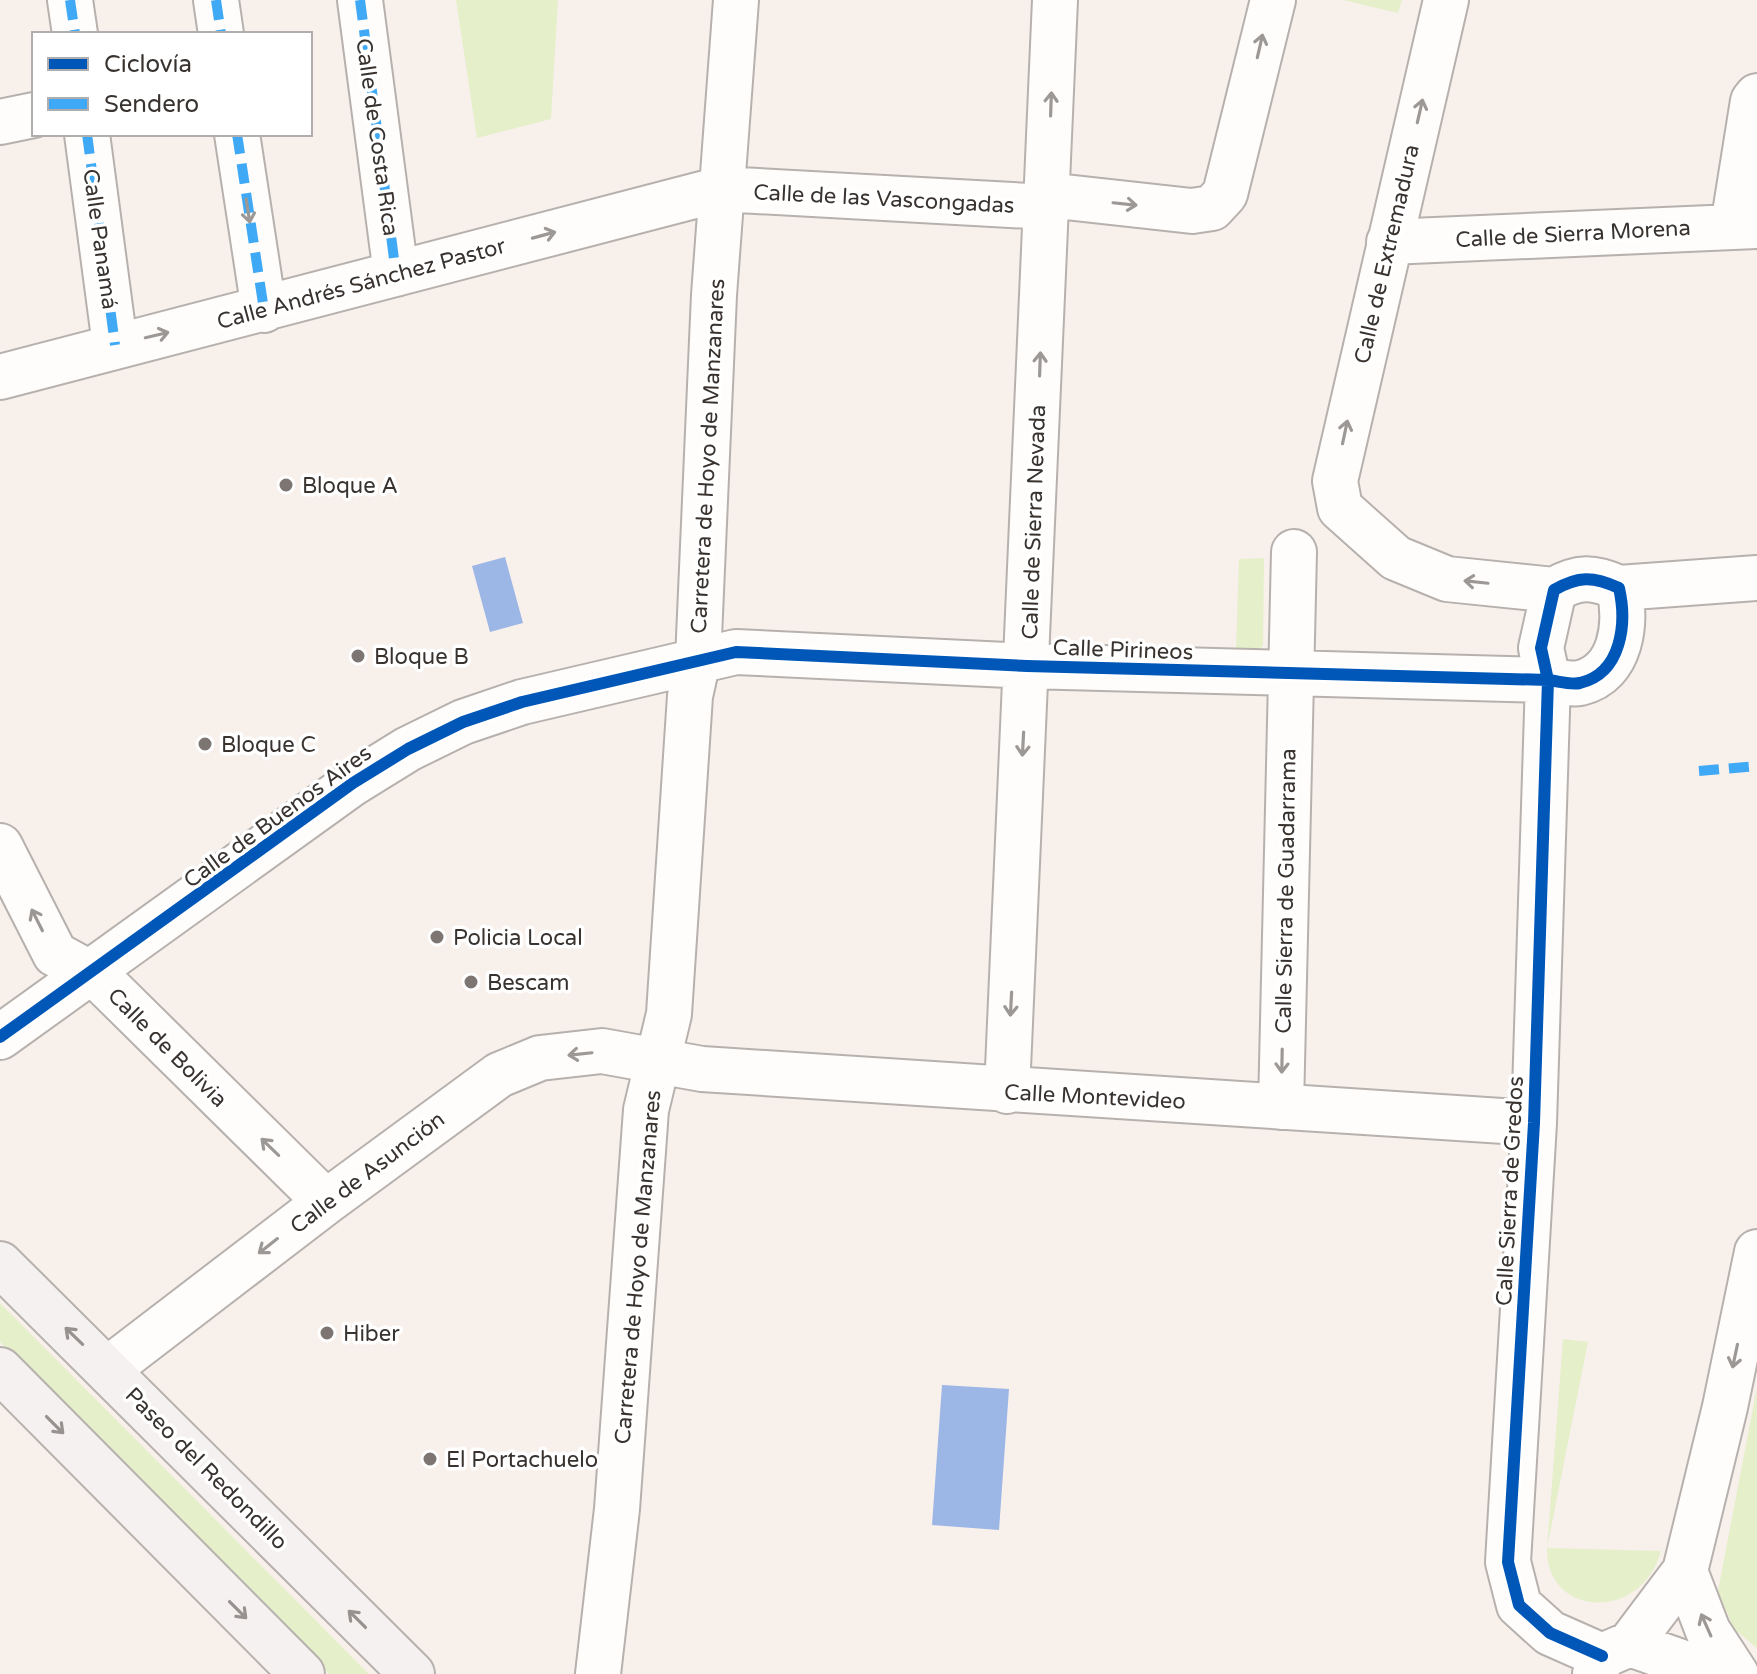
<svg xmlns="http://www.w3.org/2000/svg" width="1757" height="1674" font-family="'Varela Round',sans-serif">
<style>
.green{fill:#e5efca}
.water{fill:#9cb6e6}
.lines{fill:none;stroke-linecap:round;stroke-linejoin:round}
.minor-casing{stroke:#b7b1ad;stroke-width:48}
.secondary-casing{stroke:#b7b1ad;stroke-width:48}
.minor{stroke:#fefdfc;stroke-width:44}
.secondary{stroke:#f5f1f0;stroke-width:44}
.quiet{stroke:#3fa9f5;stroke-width:10;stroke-dasharray:20 10;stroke-linecap:butt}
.cycleway-casing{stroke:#fff;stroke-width:17}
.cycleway{stroke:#0057b8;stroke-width:12}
.oneway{stroke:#9c9896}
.oneway2{stroke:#979290}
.poi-dot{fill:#7c7571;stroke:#fff;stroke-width:3}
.labels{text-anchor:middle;stroke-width:7;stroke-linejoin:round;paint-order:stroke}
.street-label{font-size:22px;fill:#393330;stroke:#fff}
.poi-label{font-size:22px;fill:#393330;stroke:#fff;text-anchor:start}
</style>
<rect width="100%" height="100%" fill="#f8f0eb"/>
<!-- green -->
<path class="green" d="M456,0H558L551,119L477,138Z
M1343,0H1402L1398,13Z
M1264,558L1263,646L1257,651L1236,650L1239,559Z
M0,1303L369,1674H329L0,1342Z
M1563,1339L1588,1342L1547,1548L1661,1551C1641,1623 1546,1617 1547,1549Z
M1757,1387V1648L1734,1629L1718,1591Z"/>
<!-- water -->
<path class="water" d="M505,557L523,623L490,632L472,566Z
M942,1385L1009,1389L999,1530L932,1525Z"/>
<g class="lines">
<defs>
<path id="minor" d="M70,0L75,34
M216,0L221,34
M360,0L396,274
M1446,0L1335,481L1340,508L1396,558L1447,579L1554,590
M0,122L34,115
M87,134L115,345
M237,134L264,310
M1047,195L1192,211L1212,208L1225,194L1273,0
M1733,226L1753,101L1757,96
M1389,242L1757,226
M0,377L721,189L1047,207
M1619,588L1757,578
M0,846L55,954L99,978L326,1202
M0,1037L353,783L408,749L463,722L522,702L736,652L1027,666L1548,680C1558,681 1570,685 1580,683C1622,673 1627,623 1619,588C1593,576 1578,576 1554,590L1541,648L1548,680L1534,1123L1508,1562L1519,1605L1550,1633L1602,1656
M1007,1091L1055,0
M1281,1107L1294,552
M108,1369L326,1202L499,1075L540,1058L602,1051L702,1069L1534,1123
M1685,1571L1708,1631L1736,1674
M1630,1644L1715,1674
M598,1674L617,1509L646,1110L669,1014L690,696L698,660L714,295L736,0
M1595,1674L1602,1656L1630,1644L1685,1571L1725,1407L1757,1252"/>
<path id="secondary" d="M0,1264L412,1674
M0,1370L302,1674"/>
</defs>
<!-- minor casing -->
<use href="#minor" class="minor-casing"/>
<!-- secondary casing -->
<use href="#secondary" class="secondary-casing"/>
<!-- minor -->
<use href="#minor" class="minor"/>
<!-- secondary -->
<use href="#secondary" class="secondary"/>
<!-- quiet -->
<path class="quiet" d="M70,0L75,34
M216,0L221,34
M360,0L396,274
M87,134L115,345
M237,134L264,310
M1699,771L1757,766"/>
<defs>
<path id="cycleway" d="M0,1037L353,783L408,749L463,722L522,702L736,652L1027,666L1548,680C1558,681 1570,685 1580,683C1622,673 1627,623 1619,588C1593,576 1578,576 1554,590L1541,648L1548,680L1534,1123L1508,1562L1519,1605L1550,1633L1602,1656"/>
</defs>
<!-- cycleway casing -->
<use href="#cycleway" class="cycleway-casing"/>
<!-- cycleway -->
<use href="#cycleway" class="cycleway"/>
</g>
<!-- one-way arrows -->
<defs><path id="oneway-shaft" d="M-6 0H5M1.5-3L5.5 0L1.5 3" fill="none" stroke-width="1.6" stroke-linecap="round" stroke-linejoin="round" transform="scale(2)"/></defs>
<g class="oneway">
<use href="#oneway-shaft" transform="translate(1260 46) rotate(-77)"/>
<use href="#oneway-shaft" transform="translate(1051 104) rotate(-88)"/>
<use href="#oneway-shaft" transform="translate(1420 111) rotate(-77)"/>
<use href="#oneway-shaft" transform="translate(1125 204) rotate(6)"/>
<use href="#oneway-shaft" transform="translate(248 211) rotate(81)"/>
<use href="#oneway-shaft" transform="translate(544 235) rotate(-15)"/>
<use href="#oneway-shaft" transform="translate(157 335) rotate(-13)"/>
<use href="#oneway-shaft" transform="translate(1040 364) rotate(-88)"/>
<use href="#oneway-shaft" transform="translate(1345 432) rotate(-78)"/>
<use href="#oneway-shaft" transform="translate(1476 582) rotate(-174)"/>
<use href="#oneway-shaft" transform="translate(1023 744) rotate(93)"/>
<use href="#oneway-shaft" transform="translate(37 920) rotate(-117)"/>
<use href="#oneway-shaft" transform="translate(1011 1004) rotate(93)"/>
<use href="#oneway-shaft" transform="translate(580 1054) rotate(174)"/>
<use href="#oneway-shaft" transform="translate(1282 1061) rotate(91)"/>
<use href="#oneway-shaft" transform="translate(270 1147) rotate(-136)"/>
<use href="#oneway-shaft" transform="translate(268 1246) rotate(142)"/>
<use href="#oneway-shaft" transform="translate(1735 1356) rotate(102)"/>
<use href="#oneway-shaft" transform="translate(1706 1625) rotate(-114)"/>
</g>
<g class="oneway2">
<use href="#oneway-shaft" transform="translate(74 1336) rotate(-136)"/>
<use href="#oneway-shaft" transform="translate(55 1425) rotate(45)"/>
<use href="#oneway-shaft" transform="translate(238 1610) rotate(45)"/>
<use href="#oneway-shaft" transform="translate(357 1619) rotate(-135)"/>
</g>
<!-- markers -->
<g class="poi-dot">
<circle cx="286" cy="485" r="8"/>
<circle cx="358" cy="656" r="8"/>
<circle cx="205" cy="744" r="8"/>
<circle cx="437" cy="937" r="8"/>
<circle cx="471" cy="982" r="8"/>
<circle cx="327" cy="1333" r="8"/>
<circle cx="430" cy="1459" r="8"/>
</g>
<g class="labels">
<!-- street labels -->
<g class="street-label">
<text transform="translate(378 137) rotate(82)" y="8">Calle de Costa Rica</text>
<text transform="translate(884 198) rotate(3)" y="8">Calle de las Vascongadas</text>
<text transform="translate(1573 233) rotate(-3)" y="8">Calle de Sierra Morena</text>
<text transform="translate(101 239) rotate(82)" y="8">Calle Panamá</text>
<text transform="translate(1386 254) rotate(-77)" y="8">Calle de Extremadura</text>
<text transform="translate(361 283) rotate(-15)" y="8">Calle Andrés Sánchez Pastor</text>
<text transform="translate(707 456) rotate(-87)" y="8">Carretera de Hoyo de Manzanares</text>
<text transform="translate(1033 522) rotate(-88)" y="8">Calle de Sierra Nevada</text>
<text transform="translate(1123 649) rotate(2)" y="8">Calle Pirineos</text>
<text transform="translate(277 816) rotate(-36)" y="8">Calle de Buenos Aires</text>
<text transform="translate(1285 891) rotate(-89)" y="8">Calle Sierra de Guadarrama</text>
<text transform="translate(168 1047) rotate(45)" y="8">Calle de Bolivia</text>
<text transform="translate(1095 1096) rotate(3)" y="8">Calle Montevideo</text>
<text transform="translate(367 1172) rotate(-37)" y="8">Calle de Asunción</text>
<text transform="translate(1509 1191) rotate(-87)" y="8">Calle Sierra de Gredos</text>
<text transform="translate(637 1267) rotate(-85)" y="8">Carretera de Hoyo de Manzanares</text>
<text transform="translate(207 1468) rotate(45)" y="8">Paseo del Redondillo</text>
</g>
<!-- poi labels -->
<g class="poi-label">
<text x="302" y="493">Bloque A</text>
<text x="374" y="664">Bloque B</text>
<text x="221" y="752">Bloque C</text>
<text x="453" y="945">Policia Local</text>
<text x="487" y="990">Bescam</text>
<text x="343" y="1341">Hiber</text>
<text x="446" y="1467">El Portachuelo</text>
</g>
</g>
<!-- legend -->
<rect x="32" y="32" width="280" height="104" fill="#ffffff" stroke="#b0adac" stroke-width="2"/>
<rect x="48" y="58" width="40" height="12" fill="#0057b8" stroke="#b0adac" stroke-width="2"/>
<text x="104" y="72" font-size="24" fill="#393330">Ciclovía</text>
<rect x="48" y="98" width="40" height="12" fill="#3fa9f5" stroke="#b0adac" stroke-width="2"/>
<text x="104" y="112" font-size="24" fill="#393330">Sendero</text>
</svg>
